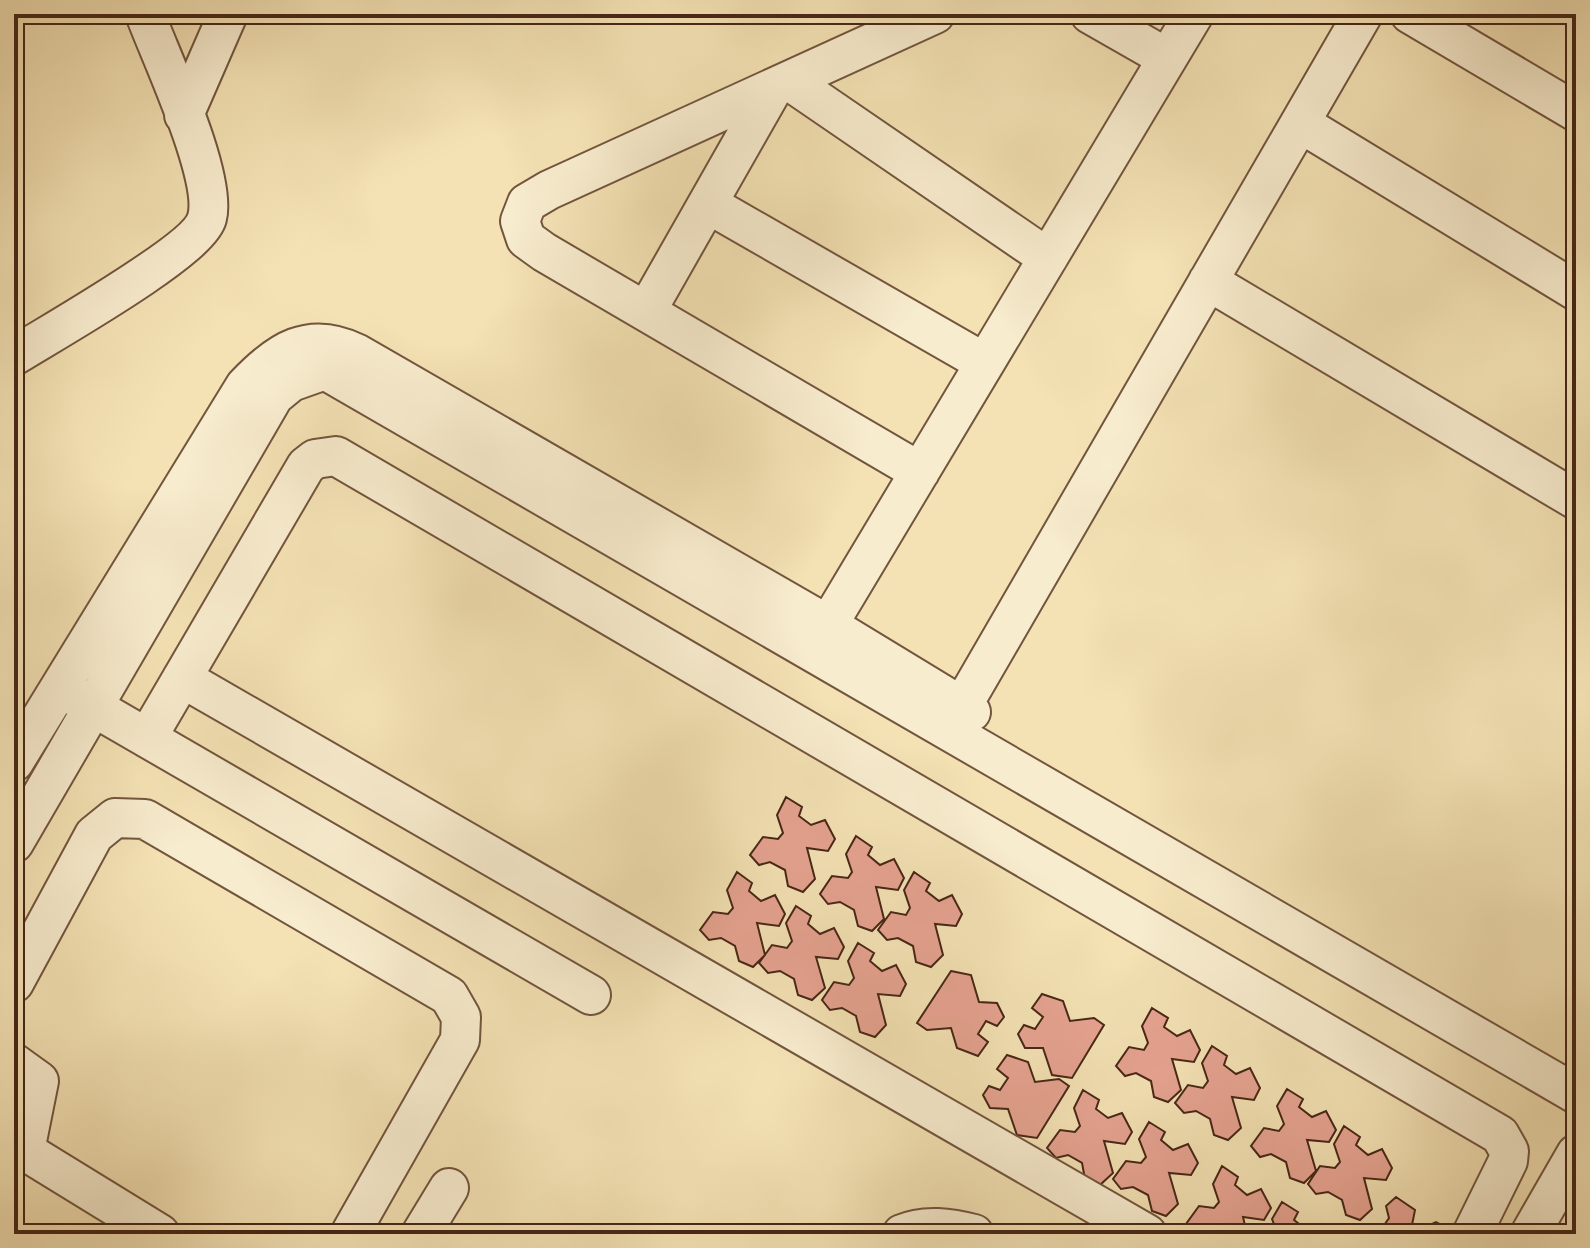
<svg xmlns="http://www.w3.org/2000/svg" width="1590" height="1248" font-family="'IM FELL English',serif">
<style>
.building{fill:#e6a391;stroke:#472616;stroke-width:2}
.lines{fill:none;stroke-linecap:round;stroke-linejoin:round}
.minor-casing{stroke:#72553e;stroke-width:42}
.minor{stroke:#f8ecce;stroke-width:38}
</style>
<rect width="100%" height="100%" fill="#f4e2b4"/>
<filter id="stains"><feTurbulence type="fractalNoise" baseFrequency=".0025" numOctaves="4"/><feColorMatrix values="0 0 0 0 .2 0 0 0 0 .09 0 0 0 0 .02 0 0 0 .5 -.17"/></filter>
<radialGradient id="worn" r=".72"><stop offset=".6" stop-color="#630" stop-opacity="0"/><stop offset="1" stop-color="#630" stop-opacity=".3"/></radialGradient>
<!-- building -->
<path class="building" d="M786,797L802,807L799,816L811,825L825,820L835,839L828,851L807,848L815,879L803,892L788,886L785,870L770,862L759,865L750,855L763,837L778,839L783,833L777,815Z
M856,836L872,847L868,855L880,865L894,859L904,878L898,890L876,887L884,919L872,931L858,926L854,910L840,902L828,904L820,894L832,876L848,878L852,872L846,854Z
M737,872L752,883L749,891L761,901L775,895L785,914L779,926L757,923L765,955L753,967L739,961L735,946L721,938L709,940L700,930L713,912L728,914L733,908L727,890Z
M914,872L930,883L926,891L939,901L952,895L962,914L956,926L935,924L943,955L931,967L916,962L913,946L898,938L887,940L878,930L891,912L906,915L910,908L904,890Z
M796,906L811,916L808,924L820,934L834,928L844,947L838,959L816,957L825,988L812,1000L798,995L794,979L780,971L768,973L759,963L772,945L787,948L792,941L786,923Z
M858,943L874,953L870,961L882,971L896,965L906,984L900,996L878,994L886,1025L875,1037L860,1032L856,1016L842,1008L830,1010L822,1000L834,982L849,985L854,978L848,961Z
M951,971L971,975L979,1002L997,1003L1004,1017L997,1026L986,1021L978,1034L988,1042L978,1056L957,1048L951,1028L927,1030L917,1023Z
M1042,994L1063,1001L1070,1021L1094,1018L1104,1025L1072,1078L1052,1075L1043,1048H1025L1018,1034L1024,1025L1035,1029L1043,1017L1032,1008Z
M1152,1008L1168,1018L1164,1027L1177,1036L1190,1030L1200,1050L1194,1062L1172,1059L1181,1090L1168,1102L1154,1097L1151,1081L1136,1073L1125,1076L1116,1066L1129,1047L1144,1050L1148,1043L1142,1026Z
M1212,1046L1227,1056L1224,1065L1236,1074L1250,1068L1260,1088L1254,1100L1232,1097L1241,1128L1228,1140L1214,1135L1210,1119L1196,1111L1184,1113L1175,1103L1188,1085L1203,1088L1208,1081L1202,1063Z
M1007,1055L1028,1062L1035,1082L1059,1079L1069,1086L1037,1138L1017,1135L1008,1109L990,1108L983,1095L989,1086L1000,1090L1008,1078L997,1069Z
M1287,1089L1303,1099L1299,1107L1312,1117L1326,1111L1336,1130L1329,1142L1307,1140L1316,1171L1304,1183L1290,1178L1286,1162L1271,1154L1260,1157L1251,1146L1264,1128L1279,1131L1284,1124L1277,1106Z
M1083,1090L1099,1100L1096,1109L1108,1118L1122,1113L1132,1132L1125,1144L1104,1141L1113,1173L1100,1185L1085,1179L1082,1163L1068,1155L1056,1158L1047,1148L1060,1130L1075,1132L1080,1126L1074,1108Z
M1149,1122L1165,1132L1161,1140L1173,1150L1188,1144L1198,1163L1191,1175L1169,1173L1178,1204L1166,1216L1152,1211L1148,1195L1133,1187L1121,1189L1113,1179L1126,1161L1141,1163L1146,1157L1139,1139Z
M1344,1126L1360,1137L1356,1145L1368,1155L1382,1149L1392,1168L1386,1180L1364,1178L1372,1209L1360,1220L1346,1215L1342,1200L1328,1192L1316,1194L1308,1184L1320,1166L1335,1168L1340,1162L1334,1144Z
M1222,1166L1238,1177L1235,1185L1247,1195L1261,1189L1271,1208L1264,1220L1243,1217L1247,1234H1195L1186,1224L1199,1206L1214,1208L1219,1202L1213,1184Z
M1396,1197L1415,1210L1412,1225L1419,1230L1436,1222L1455,1232L1378,1234L1389,1218L1386,1206Z
M1282,1202L1298,1212L1294,1220L1307,1230L1321,1224L1326,1234H1278L1272,1219Z"/>
<g class="lines">
<defs>
<path id="minor" d="M1090,14L1167,58
M1410,14L1576,112
M791,82L1048,258
M184,115L228,14
M1300,123L1576,291
M708,204L985,363
M1208,281L1576,500
M647,310L771,92
M14,356C49,334 199,250 207,218C218,177 161,57 145,14
M920,472L544,252L526,239L520,221L527,203L549,190L935,14
M828,625L1194,14
M182,678L1147,1234
M71,694L591,995
M950,727L1363,14
M147,738L306,466L315,459L336,456L1500,1135L1509,1151L1508,1161L1472,1234
M14,762L245,386C278,351 309,330 356,353L828,625L971,712
M14,843L274,396L291,382L325,370L1576,1094
M14,983L94,835L115,818L145,819L449,996L461,1017L460,1040L350,1234
M14,1063L39,1081L25,1151L160,1234
M421,1234L449,1188
M902,1234C925,1224 951,1228 974,1234
M1530,1234L1576,1154"/>
</defs>
<!-- minor casing -->
<use href="#minor" class="minor-casing"/>
<!-- minor -->
<use href="#minor" class="minor"/>
</g>
<!-- margin -->
<rect width="1590" height="1248" fill="none" stroke="#f4e2b4" stroke-width="48"/>
<rect x="16" y="16" width="1558" height="1216" fill="none" stroke="#472616" stroke-width="4"/>
<rect x="24" y="24" width="1542" height="1200" fill="none" stroke="#472616" stroke-width="2"/>
<rect width="100%" height="100%" filter="url(#stains)"/>
<rect width="100%" height="100%" fill="url(#worn)"/>
</svg>
